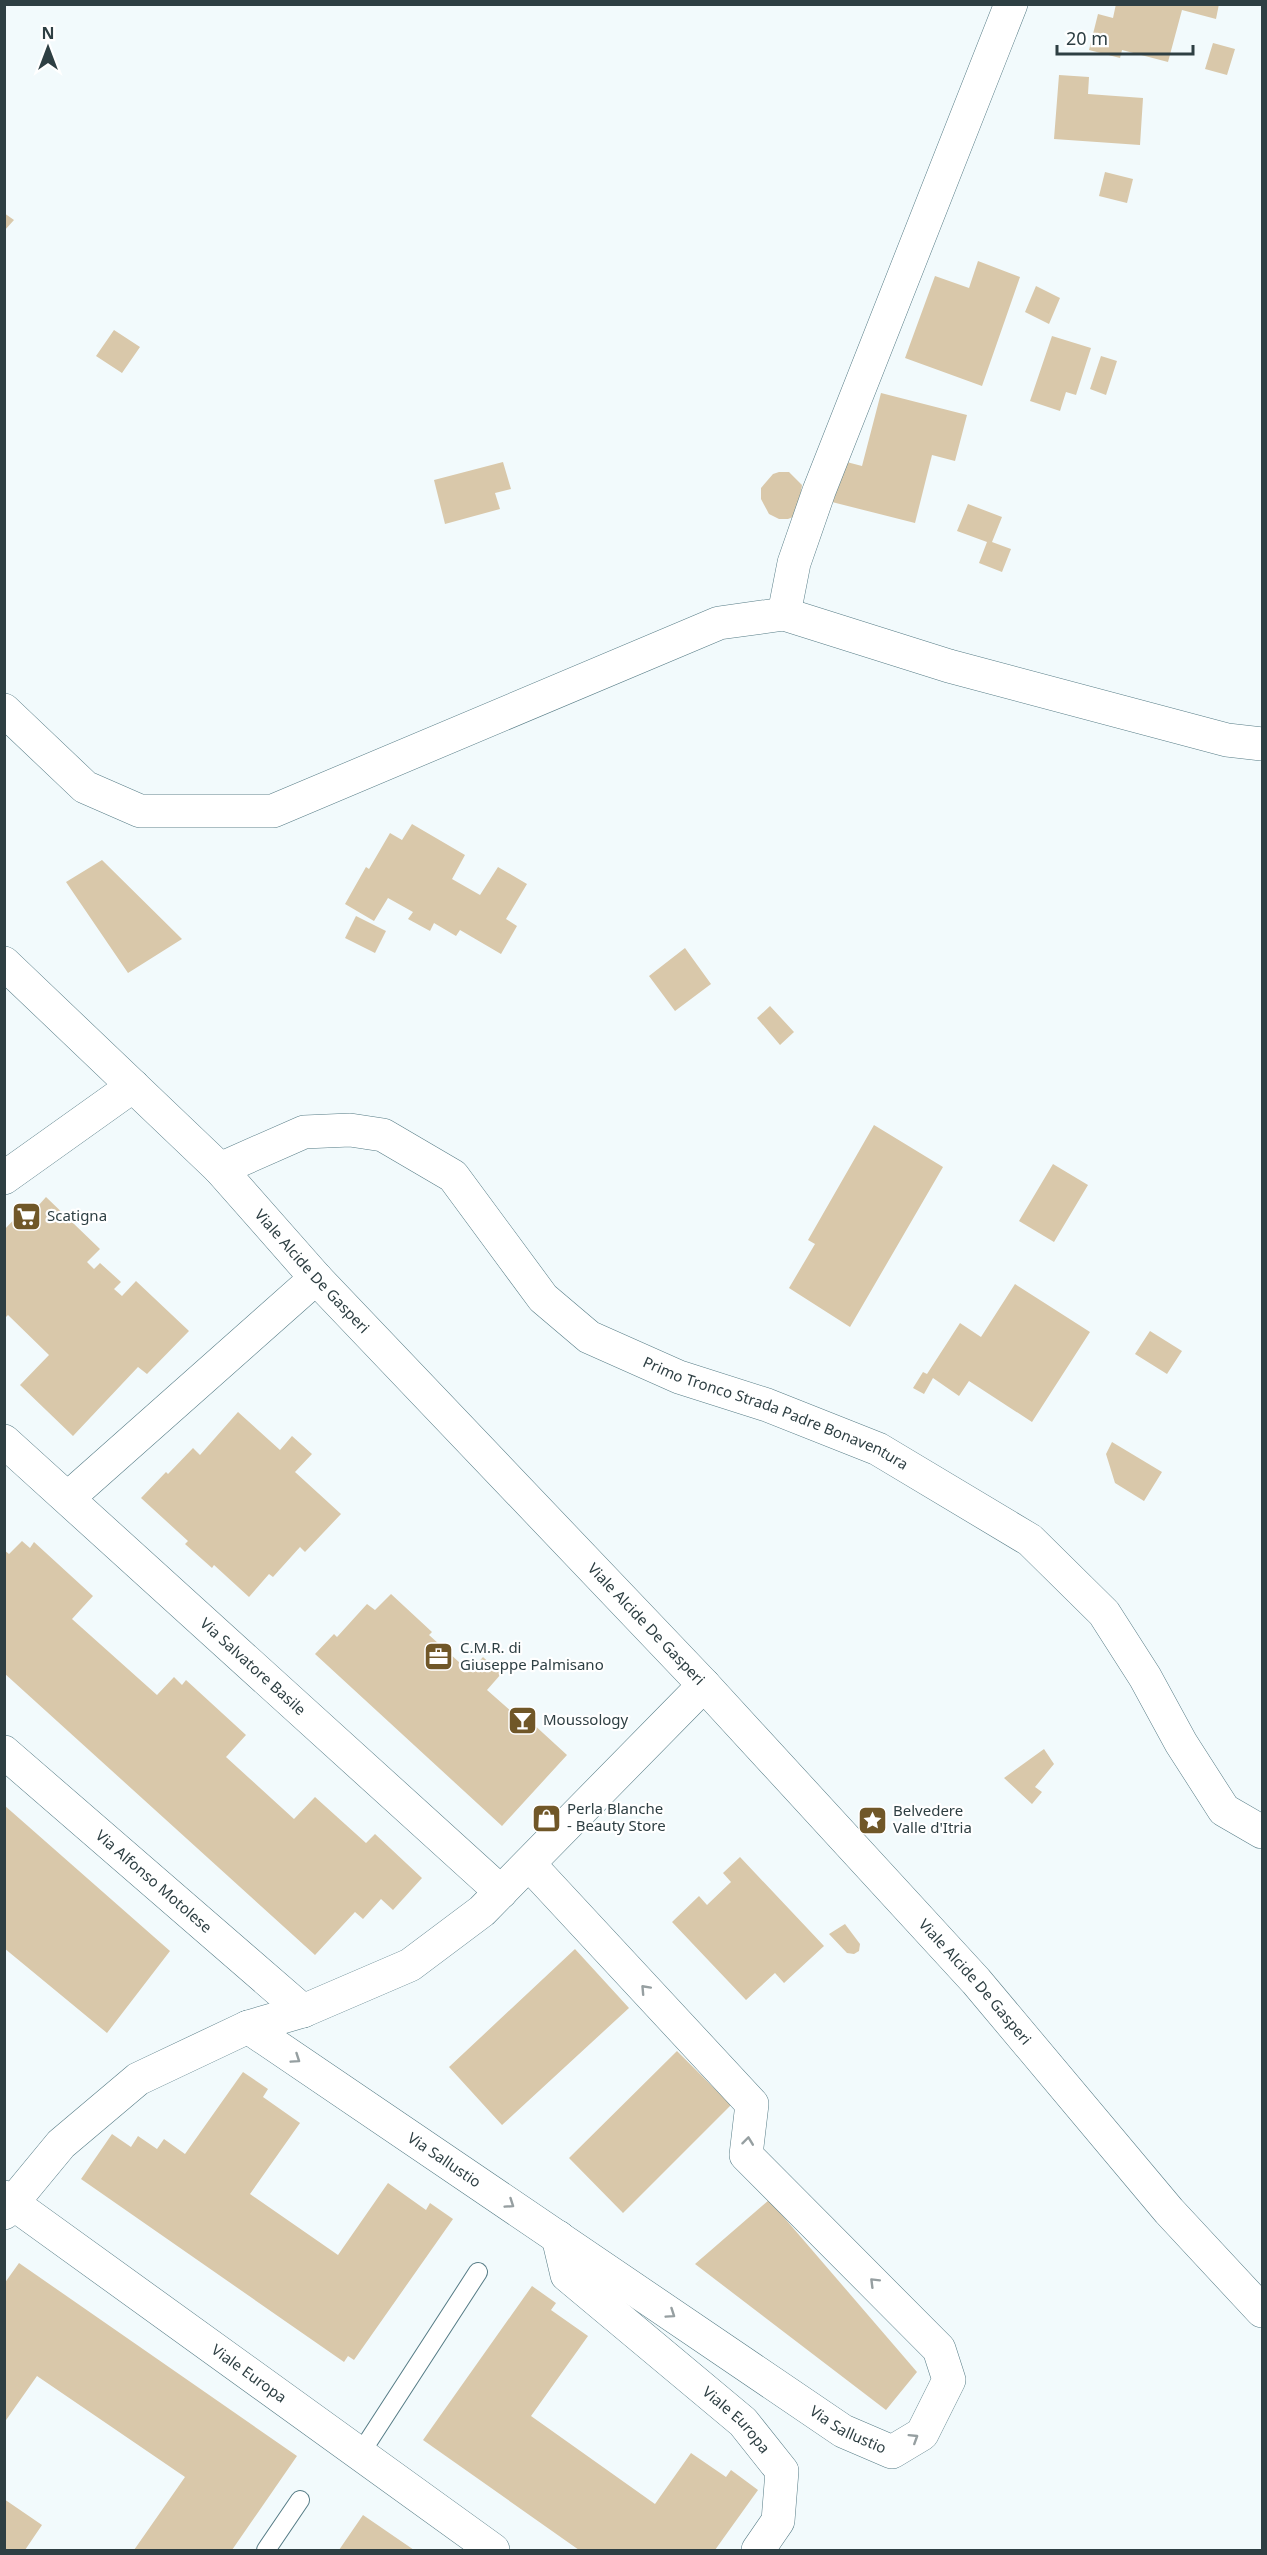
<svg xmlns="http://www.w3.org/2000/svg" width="1267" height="2555" font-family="'Noto Sans',sans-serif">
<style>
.building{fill:#d9c8aa}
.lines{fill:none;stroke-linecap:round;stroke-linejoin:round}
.service-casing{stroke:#567c86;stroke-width:20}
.minor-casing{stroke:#567c86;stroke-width:34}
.secondary-casing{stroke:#567c86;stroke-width:34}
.primary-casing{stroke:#567c86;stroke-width:34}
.service{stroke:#fff;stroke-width:18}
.minor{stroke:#fff;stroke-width:33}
.secondary{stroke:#fff;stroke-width:33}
.primary{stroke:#fff;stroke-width:33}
.oneway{stroke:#969fa1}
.labels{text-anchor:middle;stroke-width:4.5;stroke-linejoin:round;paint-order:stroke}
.poi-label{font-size:15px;fill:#2e3f43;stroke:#fff;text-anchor:start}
.street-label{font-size:15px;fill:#2e3f43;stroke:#fff}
</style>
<rect width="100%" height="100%" fill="#f2fafc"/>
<!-- building -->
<path class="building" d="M1116,4H1219L1216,19L1182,10L1168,62L1122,50L1120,58L1089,50L1098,14L1113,18Z
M1213,43L1235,49L1227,75L1205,69Z
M1059,75L1089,77L1088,94L1143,98L1140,145L1054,139Z
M1105,172L1133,179L1127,203L1099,196Z
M4,213L14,220L4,231Z
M978,261L1020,277L982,386L905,358L935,276L969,288Z
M1036,286L1060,298L1049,324L1025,312Z
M114,330L140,347L122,373L96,356Z
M1052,336L1091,348L1076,395L1066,392L1060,411L1030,401Z
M1101,356L1117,361L1106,395L1090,389Z
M881,393L967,415L955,461L932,455L915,523L828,501L839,460L862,466Z
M503,462L511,489L495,493L500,509L445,524L434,480Z
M779,472H789L802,485L798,515L788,519H779L769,514L761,499V488L773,474Z
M968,504L1002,517L992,542L1011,549L1002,572L979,563L987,542L957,531Z
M412,824L465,855L452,879L480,895L498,867L527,884L506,919L517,926L501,954L460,930L456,936L434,923L430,931L408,919L413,912L388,898L374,921L345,904L366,867L369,869L390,833L402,840Z
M102,860L182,939L128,973L66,882Z
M356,916L386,931L375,953L345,938Z
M685,948L711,984L675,1011L649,976Z
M770,1006L794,1032L780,1045L757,1018Z
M874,1125L943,1167L850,1327L789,1288L815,1244L808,1240Z
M1053,1164L1088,1185L1054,1242L1019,1221Z
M46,1197L100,1249L87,1262L94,1269L100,1263L121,1282L114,1289L122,1296L136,1281L189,1331L147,1374L138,1367L73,1436L20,1385L49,1355L8,1315L4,1319V1230L24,1209L30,1215Z
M1015,1284L1090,1332L1032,1422L969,1381L959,1396L933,1378L924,1394L913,1388L923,1372L927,1374L960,1323L981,1337Z
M1150,1331L1182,1351L1167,1374L1135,1354Z
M238,1412L280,1450L292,1436L312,1454L295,1472L341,1514L305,1552L300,1547L273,1577L269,1574L249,1597L214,1565L212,1568L185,1544L188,1541L141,1498L166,1472L168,1474L193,1448L200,1455Z
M1112,1442L1162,1472L1144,1501L1115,1483L1106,1454Z
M22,1541L30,1548L34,1542L93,1596L72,1619L157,1695L174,1677L182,1685L186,1680L246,1735L226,1757L294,1819L315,1797L366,1843L375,1834L422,1878L393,1910L381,1899L363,1919L355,1912L315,1955L4,1673V1550L9,1554Z
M391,1594L432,1632L429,1635L470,1672L483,1657L501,1674L487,1690L528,1726L531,1722L567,1755L502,1826L315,1654L334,1634L337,1637L367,1604L375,1610Z
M1044,1749L1054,1764L1035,1787L1042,1792L1032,1804L1004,1778Z
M4,1805L170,1951L107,2033L4,1948Z
M740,1857L824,1946L784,1983L775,1973L746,2000L672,1922L699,1896L707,1905L731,1882L723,1873Z
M845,1924L860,1944L859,1951L854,1954L847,1953L829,1934Z
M575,1949L629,2008L502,2125L449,2067Z
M677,2051L731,2105L623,2213L569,2158Z
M243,2072L268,2089L263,2097L300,2123L250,2194L338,2255L388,2183L426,2210L430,2203L453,2219L354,2360L348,2356L344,2362L81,2179L112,2134L131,2147L138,2136L157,2149L164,2139L185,2154Z
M769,2200L917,2372L886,2410L695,2264Z
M19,2263L297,2456L232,2550H134L185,2477L37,2376L4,2423V2284Z
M532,2286L556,2303L551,2310L588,2336L531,2416L655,2504L691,2453L726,2477L731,2470L758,2490L715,2550H579L423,2440Z
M4,2499L42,2525L25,2550H4Z
M363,2515L414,2550H339Z"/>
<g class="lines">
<defs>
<path id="service" d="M360,2454L478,2272
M266,2550L300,2500"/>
<g id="minor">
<path d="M784,614L794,563L819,491L1011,4"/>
<path id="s1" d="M220,1169L304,1132L350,1130L383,1135L453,1176L543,1298L589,1337L679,1377L767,1405L878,1449L1030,1540L1104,1613L1145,1677L1181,1743L1224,1810L1262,1832"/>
<path d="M4,1178L133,1086"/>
<path id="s2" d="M4,1441L501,1892"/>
<path d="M68,1498L316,1278"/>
<path id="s3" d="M4,1752L303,2011"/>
<path id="s4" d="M248,2027L843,2431L892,2452L922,2434L949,2380L939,2349L746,2155L752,2104L529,1864"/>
<path id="s5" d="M4,2197L493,2550"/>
<path d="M4,2213L61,2144L138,2079L248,2027L303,2011L410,1965L482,1911L704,1685"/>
<path id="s6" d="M558,2237L567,2275L743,2422L782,2471L778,2521L758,2550"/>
</g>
<path id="secondary" d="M4,710L85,787L140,811H273L719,623L784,614L949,666L1227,740L1262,744"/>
<g id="primary">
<path id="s7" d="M4,963L220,1169L316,1278L704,1685L976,1981L1169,2211L1262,2311"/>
</g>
</defs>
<!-- service casing -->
<use href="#service" class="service-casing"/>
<!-- minor casing -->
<use href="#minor" class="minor-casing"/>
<!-- secondary casing -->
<use href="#secondary" class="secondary-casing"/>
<!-- primary casing -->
<use href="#primary" class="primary-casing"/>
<!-- service -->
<use href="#service" class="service"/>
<!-- minor -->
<use href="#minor" class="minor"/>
<!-- secondary -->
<use href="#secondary" class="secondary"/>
<!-- primary -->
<use href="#primary" class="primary"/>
</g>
<!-- one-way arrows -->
<defs><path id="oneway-chevron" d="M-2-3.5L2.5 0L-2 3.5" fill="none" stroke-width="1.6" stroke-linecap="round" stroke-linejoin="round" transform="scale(1.5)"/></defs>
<g class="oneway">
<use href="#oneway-chevron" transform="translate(645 1989) rotate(-133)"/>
<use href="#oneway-chevron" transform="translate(296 2059) rotate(34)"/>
<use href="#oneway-chevron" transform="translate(748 2141) rotate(-83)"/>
<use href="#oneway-chevron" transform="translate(510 2204) rotate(34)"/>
<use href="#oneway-chevron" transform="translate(874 2282) rotate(-135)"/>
<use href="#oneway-chevron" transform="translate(671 2314) rotate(34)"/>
<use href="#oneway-chevron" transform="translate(914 2438) rotate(-32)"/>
</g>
<!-- icons -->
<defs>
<symbol id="supermarket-square" viewBox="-11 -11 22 22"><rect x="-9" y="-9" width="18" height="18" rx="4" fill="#705728" stroke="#fff"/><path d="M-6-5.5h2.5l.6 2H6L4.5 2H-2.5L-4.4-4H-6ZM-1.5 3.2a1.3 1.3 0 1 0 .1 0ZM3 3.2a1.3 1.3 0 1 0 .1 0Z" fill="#fff"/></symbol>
<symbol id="office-square" viewBox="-11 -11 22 22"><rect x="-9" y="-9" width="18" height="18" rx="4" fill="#705728" stroke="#fff"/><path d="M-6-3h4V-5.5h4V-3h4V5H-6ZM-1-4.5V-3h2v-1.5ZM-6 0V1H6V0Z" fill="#fff"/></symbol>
<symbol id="bar-square" viewBox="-11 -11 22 22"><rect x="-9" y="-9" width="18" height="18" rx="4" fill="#705728" stroke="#fff"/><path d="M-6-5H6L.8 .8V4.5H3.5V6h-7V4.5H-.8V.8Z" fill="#fff"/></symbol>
<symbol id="shop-square" viewBox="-11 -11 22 22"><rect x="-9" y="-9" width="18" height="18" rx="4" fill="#705728" stroke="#fff"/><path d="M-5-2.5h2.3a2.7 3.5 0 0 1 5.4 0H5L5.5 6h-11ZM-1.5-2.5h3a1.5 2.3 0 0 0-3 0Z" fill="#fff"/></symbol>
<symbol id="sight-square" viewBox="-11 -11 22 22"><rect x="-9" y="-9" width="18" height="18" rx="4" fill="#705728" stroke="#fff"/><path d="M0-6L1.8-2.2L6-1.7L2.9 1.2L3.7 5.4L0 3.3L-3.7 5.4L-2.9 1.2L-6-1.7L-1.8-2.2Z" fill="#fff"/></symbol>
</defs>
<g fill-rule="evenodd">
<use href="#supermarket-square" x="10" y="1200" width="33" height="33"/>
<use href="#office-square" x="422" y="1640" width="33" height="33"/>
<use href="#bar-square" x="506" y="1704" width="33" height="33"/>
<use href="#shop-square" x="530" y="1802" width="33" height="33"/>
<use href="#sight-square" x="856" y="1804" width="33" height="33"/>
</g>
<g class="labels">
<!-- poi labels -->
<g class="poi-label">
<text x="47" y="1221">Scatigna</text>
<text x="460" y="1653">C.M.R. di<tspan x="460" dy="17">Giuseppe Palmisano</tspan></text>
<text x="543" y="1725">Moussology</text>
<text x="567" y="1814">Perla Blanche<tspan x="567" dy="17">- Beauty Store</tspan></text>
<text x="893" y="1816">Belvedere<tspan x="893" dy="17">Valle d'Itria</tspan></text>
</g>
<!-- street labels -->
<g class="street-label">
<text dy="5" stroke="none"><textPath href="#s7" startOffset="436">Viale Alcide De Gasperi</textPath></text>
<text dy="5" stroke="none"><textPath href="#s1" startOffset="666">Primo Tronco Strada Padre Bonaventura</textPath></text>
<text dy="5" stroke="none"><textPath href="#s7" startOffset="922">Viale Alcide De Gasperi</textPath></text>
<text dy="5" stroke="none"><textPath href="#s2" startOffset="336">Via Salvatore Basile</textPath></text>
<text dy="5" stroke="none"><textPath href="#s3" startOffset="198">Via Alfonso Motolese</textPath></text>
<text dy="5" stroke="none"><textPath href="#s7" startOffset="1408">Viale Alcide De Gasperi</textPath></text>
<text dy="5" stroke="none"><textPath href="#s4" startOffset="237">Via Sallustio</textPath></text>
<text dy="5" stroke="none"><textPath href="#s5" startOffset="302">Viale Europa</textPath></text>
<text dy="5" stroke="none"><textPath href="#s6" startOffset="262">Viale Europa</textPath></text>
<text dy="5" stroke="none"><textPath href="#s4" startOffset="723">Via Sallustio</textPath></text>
</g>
</g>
<!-- border -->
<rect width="1267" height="2555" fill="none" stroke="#2e3f43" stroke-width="12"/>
<!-- north arrow -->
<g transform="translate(48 48)" stroke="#ffffff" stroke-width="4.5" paint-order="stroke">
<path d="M0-4.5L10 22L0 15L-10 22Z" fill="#2e3f43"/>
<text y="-9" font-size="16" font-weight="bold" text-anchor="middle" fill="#2e3f43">N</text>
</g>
<!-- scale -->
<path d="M1057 45v9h136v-9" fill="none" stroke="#2e3f43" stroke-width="3"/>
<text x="1066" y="45" font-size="18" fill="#2e3f43" stroke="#ffffff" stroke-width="4.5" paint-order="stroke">20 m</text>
</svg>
